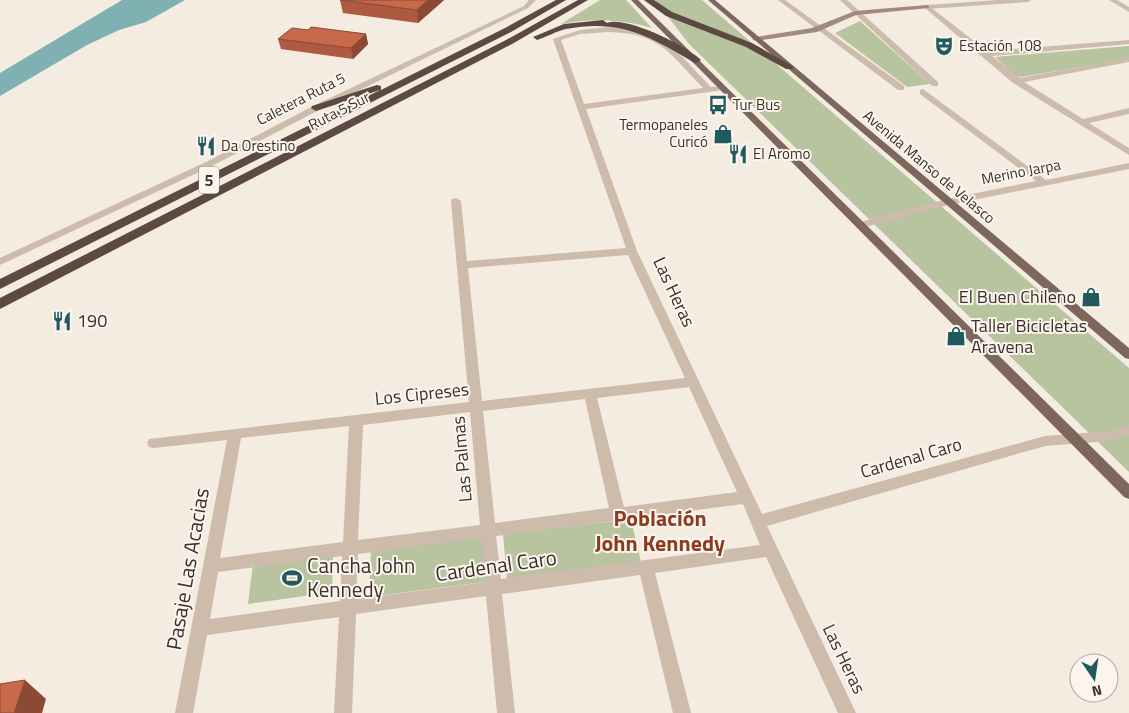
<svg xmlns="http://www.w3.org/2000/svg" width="1129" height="713" font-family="'Titillium Web',sans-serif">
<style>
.green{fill:#b8c4a0}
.water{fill:#7fb0b2}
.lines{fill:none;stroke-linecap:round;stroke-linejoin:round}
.minor{fill:#cdbbac;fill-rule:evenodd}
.tertiary{fill:#cdbbac;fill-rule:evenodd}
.secondary{fill:#a18a7d;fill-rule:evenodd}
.primary{fill:#7d675c;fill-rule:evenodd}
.motorway{fill:#5c4a42;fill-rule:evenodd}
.wall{fill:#ac5a40}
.shaded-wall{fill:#8c4a34}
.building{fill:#c8694b;stroke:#8c4a34}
.labels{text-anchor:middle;stroke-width:4;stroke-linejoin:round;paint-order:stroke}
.far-poi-label{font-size:15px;fill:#3b302b;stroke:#fbf5ee;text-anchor:start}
.far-street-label{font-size:15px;fill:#3b302b;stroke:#fbf5ee}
.shield{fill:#fbf5ee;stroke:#756b66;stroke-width:1}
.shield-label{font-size:16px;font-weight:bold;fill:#3b302b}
.street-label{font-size:18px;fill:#3b302b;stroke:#fbf5ee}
.poi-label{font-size:18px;fill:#3b302b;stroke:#fbf5ee;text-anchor:start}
.near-poi-label{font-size:21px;fill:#3b302b;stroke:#fbf5ee;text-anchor:start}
.near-street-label{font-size:21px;fill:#3b302b;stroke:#fbf5ee}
.near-neighbourhood-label{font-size:22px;font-weight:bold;fill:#8c3b22;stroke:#fbf5ee}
</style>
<rect width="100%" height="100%" fill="#f4ebe1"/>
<!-- green -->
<path class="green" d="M600,0H626L652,28C622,19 591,18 561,24Z
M655,0H702L1129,368V472L689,44Z
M860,21L930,84L907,87L835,33Z
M1129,46V59L1021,77L1016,76L995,57Z
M631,519L641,562L507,580L503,534Z
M487,536L491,581L369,597L371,550Z
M333,554L332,592L248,604L253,564Z"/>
<!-- water -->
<path class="water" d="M122,0H185L146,22L119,30L87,45L0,96V73Z"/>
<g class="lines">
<!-- minor -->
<path class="minor" d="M778,0H785L904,86V90H898Z
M840,0H847L938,82V86H932Z
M925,6H929L987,51L1129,40V44L992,56L1020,78L1129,58V62L1024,82L1083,119L1129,108V114L1089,123L1129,148V155L1013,83L925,8Z
M608,27C665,29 675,50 711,87L723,86L727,88L723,90L586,109L637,251L762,514L1045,436L1110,431L1129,425V435L1110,441L1045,446L767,526L856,713H838L766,557L655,573L691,713H673L640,575L502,594L515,713H497L486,596L356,614L352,713H334L339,617L207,635L193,713H175L227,440L154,448L149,447L147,443L149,439L469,402L451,201L452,199L456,198L461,201L467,261L626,248L553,39L580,30ZM608,32C661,33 669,53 703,88L584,104L561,40L580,34ZM628,255L685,378L482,401L468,268ZM689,387L737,492L624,507L597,398ZM585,399L609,508L495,523L483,411ZM470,412L480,525L358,540L363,425ZM349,426L343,542L220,558L241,438ZM743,504L760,545L501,579L496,536ZM481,538L485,582L356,599L358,554ZM342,556L340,601L210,619L218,572Z
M923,89L1046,180L1129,163V169L948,205L861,228L857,227L856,225L857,223L947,199L1036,181L920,94V90Z"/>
<!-- tertiary -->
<path class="tertiary" d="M529,0H536L528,8L319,110L214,165L0,265V258L208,161L313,106L524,6Z
M998,0H1031L1028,2L927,9L923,7L927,5Z
M1109,0H1117L1129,7V12Z"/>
<!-- secondary -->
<path class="secondary" d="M927,5L929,6V8L856,15L817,32L756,41L752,39L756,37L812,28L855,11Z"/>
<!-- primary -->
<path class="primary" d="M631,0H638L1129,484V499L1124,497Z
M708,0H715L1129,348V359L1125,358Z"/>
<!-- motorway -->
<path class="motorway" d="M556,0H566L511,32L0,289V279L380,90L316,111L311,108L312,106L377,85L381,86V90L505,28Z
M578,0H588L512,44L0,309V298L506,40Z
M644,0H654L672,12L752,43L794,67L792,69H786L746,47L666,16Z
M603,20L607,23C625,15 687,46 701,60L696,63L693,62C648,35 619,19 566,29C556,31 547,37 537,40L533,37L564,24Z"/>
</g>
<!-- wall -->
<path class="wall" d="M340,0H444L418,23L343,13Z
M308,30L366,34L368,44L353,59L281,49L278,39Z"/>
<!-- shaded-wall -->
<path class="shaded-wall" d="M428,0H444L418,23L417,10Z
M366,34L368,44L353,59L351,48Z
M25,680L46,699L42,713H14Z"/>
<!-- building -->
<path class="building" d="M340,0H428L417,10Z
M311,27L366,34L351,48L278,39L292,28L308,30Z
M25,680L14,713H0V684Z"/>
<!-- icons -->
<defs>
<symbol id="theatre-bare" viewBox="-9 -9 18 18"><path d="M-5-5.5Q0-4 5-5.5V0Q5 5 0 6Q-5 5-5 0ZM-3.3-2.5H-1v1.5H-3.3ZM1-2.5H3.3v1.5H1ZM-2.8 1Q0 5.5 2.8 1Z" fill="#1f5a5e" stroke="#fbf5ee" stroke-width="2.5" paint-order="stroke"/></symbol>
<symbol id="bus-bare" viewBox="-9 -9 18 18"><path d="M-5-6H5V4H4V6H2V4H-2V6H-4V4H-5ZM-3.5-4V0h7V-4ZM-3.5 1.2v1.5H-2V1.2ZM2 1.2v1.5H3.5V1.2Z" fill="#1f5a5e" stroke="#fbf5ee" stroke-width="2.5" paint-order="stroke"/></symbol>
<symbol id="shop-bare" viewBox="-9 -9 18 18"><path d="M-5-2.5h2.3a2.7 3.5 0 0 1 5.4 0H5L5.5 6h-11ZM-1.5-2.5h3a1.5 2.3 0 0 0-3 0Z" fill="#1f5a5e" stroke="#fbf5ee" stroke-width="2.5" paint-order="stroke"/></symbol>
<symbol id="restaurant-bare" viewBox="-9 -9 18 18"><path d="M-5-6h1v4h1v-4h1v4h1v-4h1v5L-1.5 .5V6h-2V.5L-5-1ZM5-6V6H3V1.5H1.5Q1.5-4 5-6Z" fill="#1f5a5e" stroke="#fbf5ee" stroke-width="2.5" paint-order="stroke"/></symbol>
<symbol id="stadium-bare" viewBox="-9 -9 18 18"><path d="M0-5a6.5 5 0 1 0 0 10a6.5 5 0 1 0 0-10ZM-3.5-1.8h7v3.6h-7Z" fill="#1f5a5e" stroke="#fbf5ee" stroke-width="2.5" paint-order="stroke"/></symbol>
</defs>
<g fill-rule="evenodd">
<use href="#theatre-bare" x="930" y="32" width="28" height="28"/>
<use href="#bus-bare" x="704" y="91" width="28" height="28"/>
<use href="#shop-bare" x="709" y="120" width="28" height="28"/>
<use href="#restaurant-bare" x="192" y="132" width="28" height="28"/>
<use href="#restaurant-bare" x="724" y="140" width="28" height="28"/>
<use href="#shop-bare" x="1077" y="283" width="28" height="28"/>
<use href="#restaurant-bare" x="48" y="307" width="28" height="28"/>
<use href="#shop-bare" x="942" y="322" width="28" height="28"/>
<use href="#stadium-bare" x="278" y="564" width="28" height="28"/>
</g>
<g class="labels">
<!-- far-poi labels -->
<g class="far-poi-label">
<text x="959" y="51">Estación 108</text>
<text x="733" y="110">Tur Bus</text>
<text x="708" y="130" text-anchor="end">Termopaneles<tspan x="708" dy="17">Curicó</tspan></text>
<text x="221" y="151">Da Orestino</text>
<text x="753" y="159">El Aromo</text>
</g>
<!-- far-street labels -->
<g class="far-street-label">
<text transform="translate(301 99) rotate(-27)" y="5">Caletera Ruta 5</text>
<text transform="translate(339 111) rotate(-27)" y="5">Ruta 5 Sur</text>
<text transform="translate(929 167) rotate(40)" y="5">Avenida Manso de Velasco</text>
<text transform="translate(1021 172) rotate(-11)" y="5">Merino Jarpa</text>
</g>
<!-- shield labels -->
<rect class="shield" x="199" y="166.5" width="20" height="27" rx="4"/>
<g class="shield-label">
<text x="209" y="186">5</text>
</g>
<!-- street labels -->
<g class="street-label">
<text transform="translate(674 292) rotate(65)" y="6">Las Heras</text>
<text transform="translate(422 394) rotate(-6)" y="6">Los Cipreses</text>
<text transform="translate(911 458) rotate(-16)" y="6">Cardenal Caro</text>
<text transform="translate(462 459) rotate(-95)" y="6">Las Palmas</text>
<text transform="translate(844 659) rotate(64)" y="6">Las Heras</text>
</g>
<!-- poi labels -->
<g class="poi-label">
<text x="1076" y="303" text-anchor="end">El Buen Chileno</text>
<text x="77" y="327">190</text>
<text x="971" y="332">Taller Bicicletas<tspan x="971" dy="21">Aravena</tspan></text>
</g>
<!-- near-poi labels -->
<g class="near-poi-label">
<text x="307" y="573">Cancha John<tspan x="307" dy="24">Kennedy</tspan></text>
</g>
<!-- near-street labels -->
<g class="near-street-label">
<text transform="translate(496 566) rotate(-8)" y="7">Cardenal Caro</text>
<text transform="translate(188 569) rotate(-80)" y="7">Pasaje Las Acacias</text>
</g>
<!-- near-neighbourhood labels -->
<g class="near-neighbourhood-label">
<text x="660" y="526">Población<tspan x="660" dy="25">John Kennedy</tspan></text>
</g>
</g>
<!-- north arrow -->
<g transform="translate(1094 678) rotate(167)"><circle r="24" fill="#fbf5ee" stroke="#aea6a0"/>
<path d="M0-4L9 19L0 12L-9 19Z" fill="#1f5a5e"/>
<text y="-8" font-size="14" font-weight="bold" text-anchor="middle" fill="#3b302b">N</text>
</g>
</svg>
